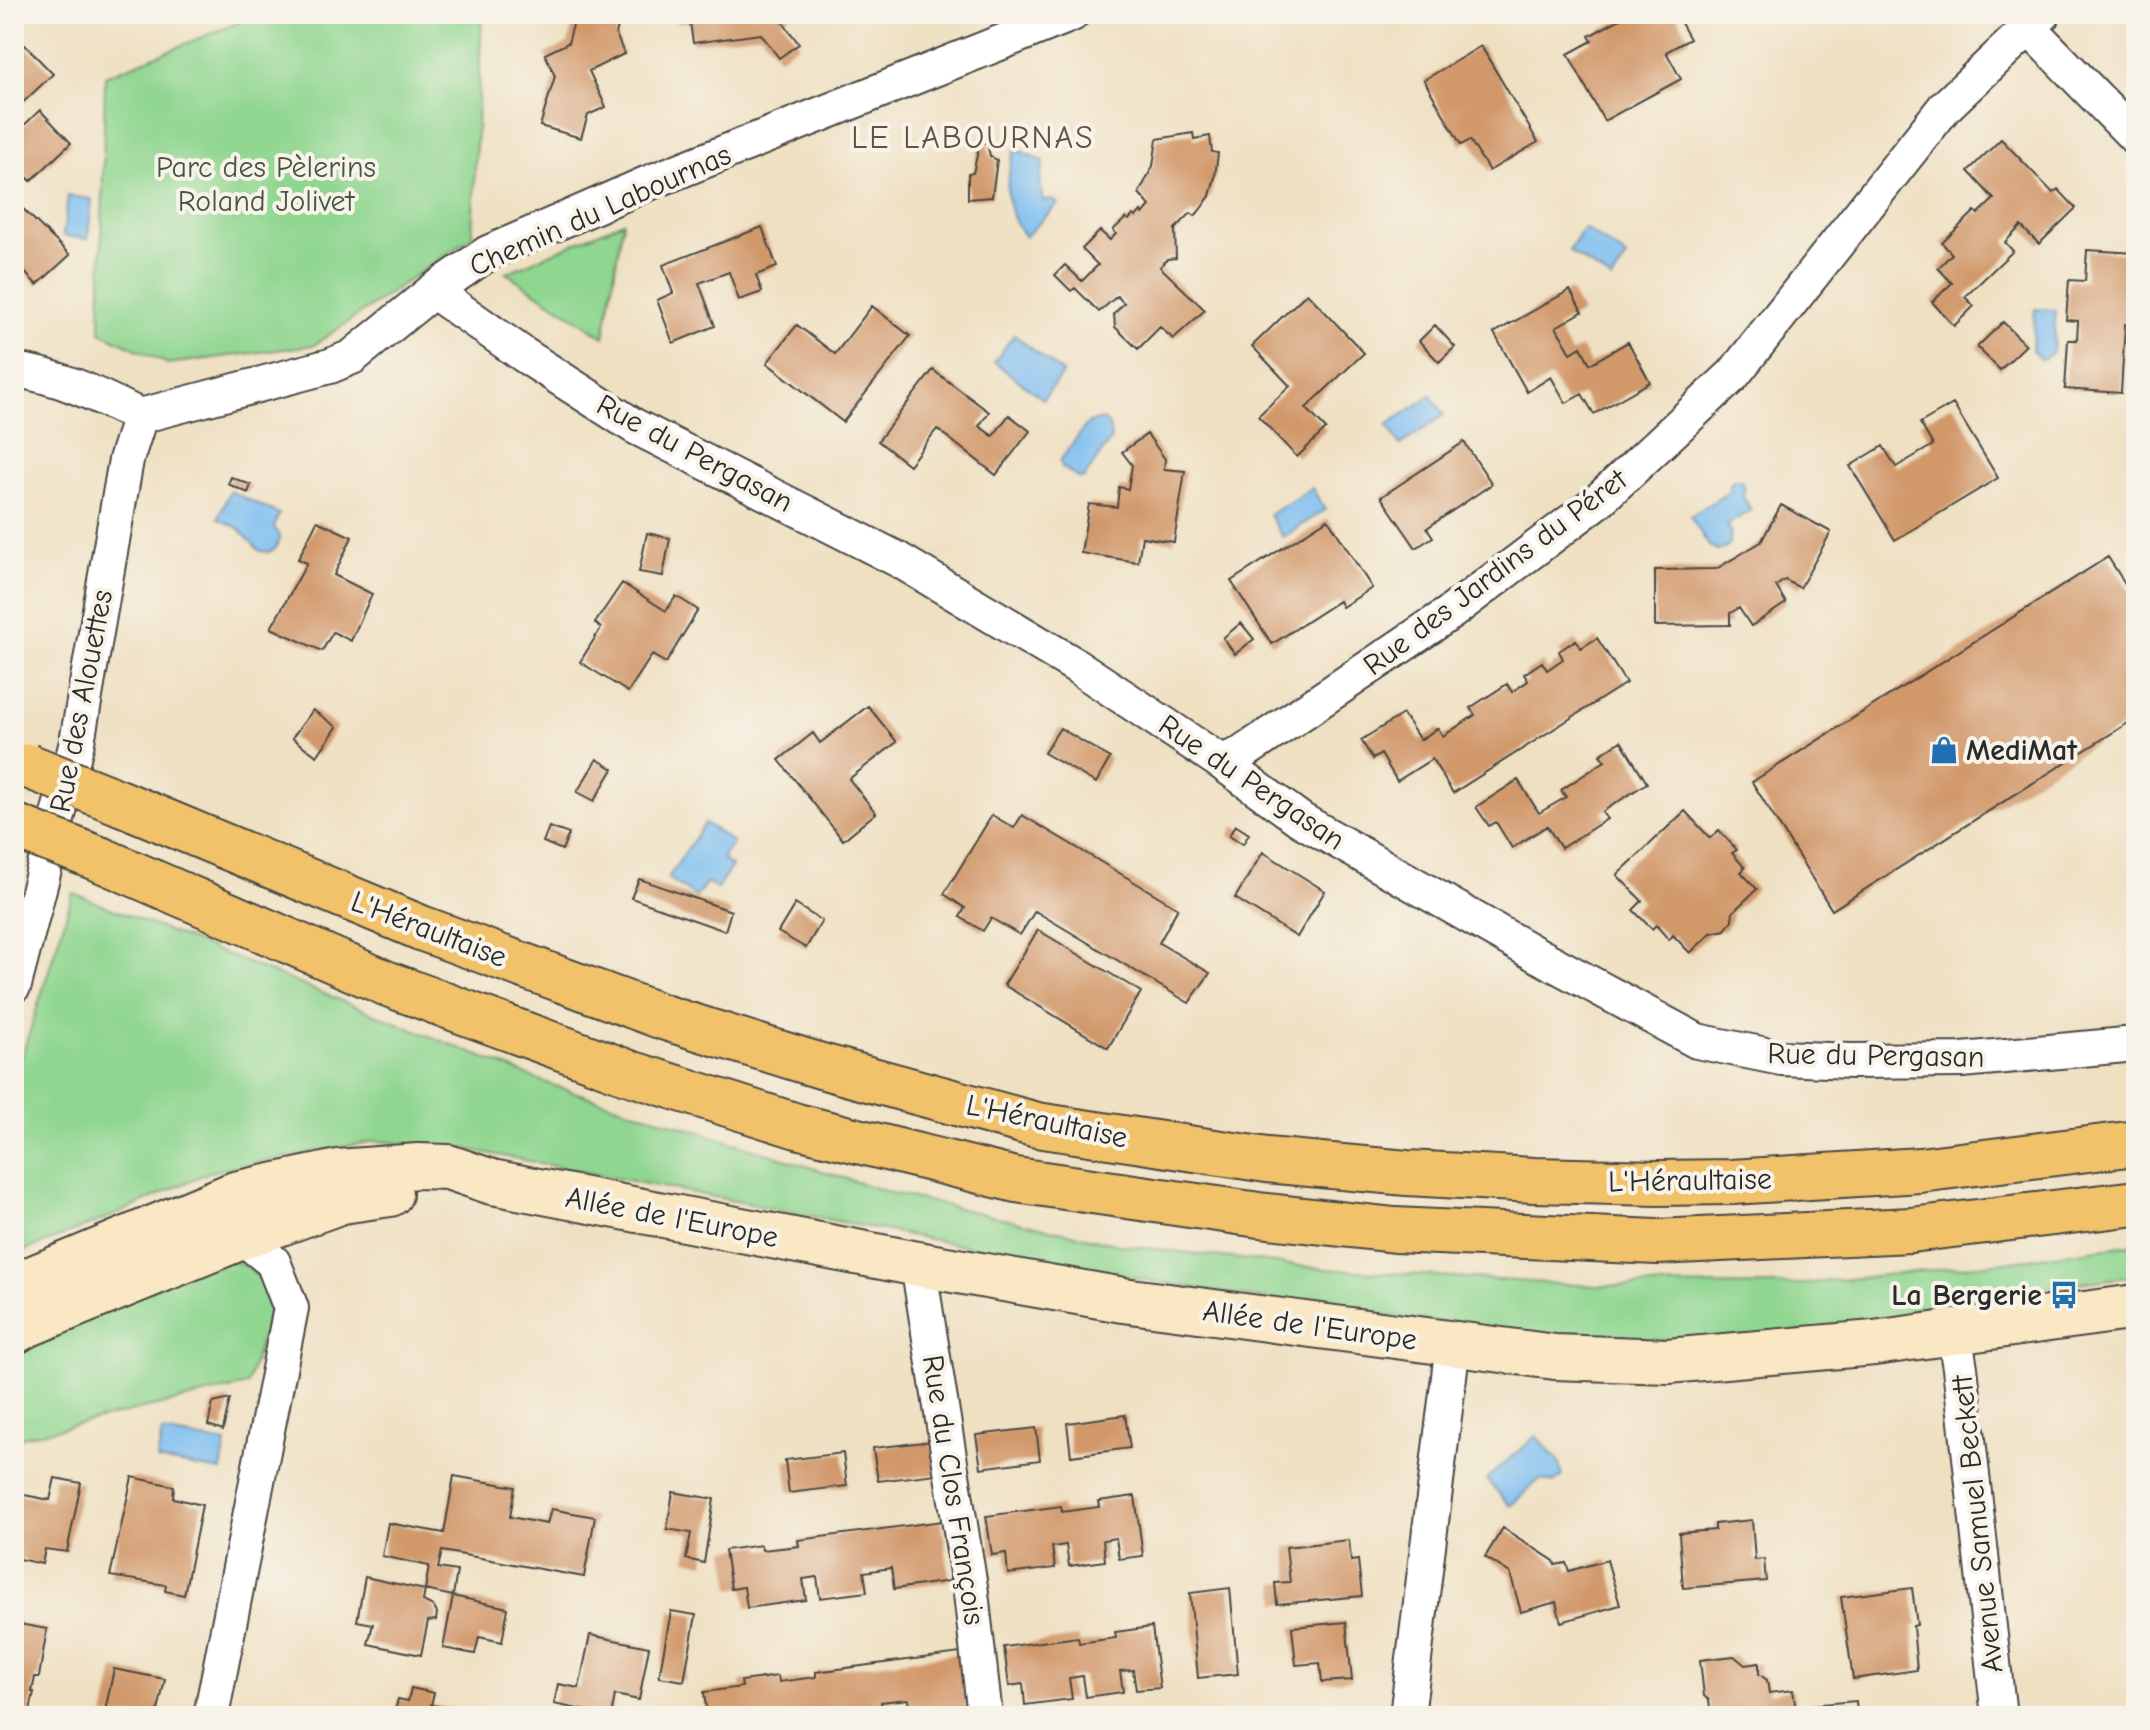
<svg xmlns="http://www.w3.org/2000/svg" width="2150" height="1730" font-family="'Comic Neue',sans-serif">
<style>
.green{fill:#8fd690;stroke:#5d805e;stroke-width:2}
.water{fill:#7cbdf1;stroke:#54748e;stroke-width:2}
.building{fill:#d1986b}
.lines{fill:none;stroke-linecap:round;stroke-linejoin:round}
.street-casing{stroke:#484642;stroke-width:38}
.secondary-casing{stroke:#484642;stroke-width:48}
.highway-casing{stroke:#484642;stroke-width:48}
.street{stroke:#fff;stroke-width:34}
.secondary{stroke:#fae7c3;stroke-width:44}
.highway{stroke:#f2c26a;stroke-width:44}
.highway-bridge-casing{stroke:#484642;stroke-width:48;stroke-linecap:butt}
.highway-bridge{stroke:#f2c26a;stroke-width:44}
.labels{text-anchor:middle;stroke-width:8;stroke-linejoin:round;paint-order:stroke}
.park-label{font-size:30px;fill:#445644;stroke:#f7f3e8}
.street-label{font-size:30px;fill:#2b2b2b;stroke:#f7f3e8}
.poi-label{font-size:30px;font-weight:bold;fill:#2b2b2b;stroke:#f7f3e8;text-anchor:start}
.neighbourhood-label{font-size:32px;letter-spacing:2px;fill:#655141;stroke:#f7f3e8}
</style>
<rect width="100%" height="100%" fill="#f7f3e8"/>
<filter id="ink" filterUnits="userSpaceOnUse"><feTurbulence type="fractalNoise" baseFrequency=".0125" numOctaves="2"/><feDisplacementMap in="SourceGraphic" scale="16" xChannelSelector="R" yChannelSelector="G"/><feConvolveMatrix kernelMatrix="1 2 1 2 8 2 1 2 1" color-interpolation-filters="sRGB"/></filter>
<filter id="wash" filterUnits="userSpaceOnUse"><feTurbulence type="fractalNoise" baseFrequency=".006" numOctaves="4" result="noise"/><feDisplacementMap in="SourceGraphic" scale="32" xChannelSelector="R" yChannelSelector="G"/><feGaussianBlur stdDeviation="1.8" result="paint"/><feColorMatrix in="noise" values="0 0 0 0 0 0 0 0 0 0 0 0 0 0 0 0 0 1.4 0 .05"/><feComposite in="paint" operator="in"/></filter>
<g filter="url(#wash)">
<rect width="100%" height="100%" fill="#efe0c2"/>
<!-- green -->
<path class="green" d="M260,14H482L472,237L314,345L168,364L100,332L105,76Z
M623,222L604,337L506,273Z
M73,893L549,1084L891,1193L1120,1245L1326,1269L1594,1286L1794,1285L2005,1262L2136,1244V1276L2019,1290V1308L1741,1338L1602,1341L1318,1308L1105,1273L461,1148L374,1141L209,1172L115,1215L14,1255V1068L22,1056Z
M225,1258L249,1268L268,1287L269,1314L247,1385L14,1439V1354L23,1344Z"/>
<!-- water -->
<path class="water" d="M1015,149L1044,161L1040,178L1043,201L1054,200L1058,204L1025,237C1003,209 1004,182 1015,149Z
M68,196L92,199L88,239L63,236Z
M1584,228L1627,257L1612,280L1569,251Z
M2035,309L2056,310L2053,352L2044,359H2040L2032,350Z
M1014,335L1063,373L1043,399L994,362Z
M1431,395L1444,415L1400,445L1387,425Z
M1097,420H1103L1109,425L1111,439L1084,478L1080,479L1062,467L1060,461L1087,424Z
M1734,480L1741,481L1745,489L1742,495L1751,510L1727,525L1731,532L1729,545L1719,551L1709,546L1690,516L1729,492V485Z
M1312,488L1325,510L1283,537L1269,515Z
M230,491L279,514L274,527L280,537L276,548L269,552L260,551L238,528L218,518Z
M705,823L733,842L722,859L732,866L717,889L707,882L696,897L668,878Z
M162,1432L226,1443L221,1471L157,1460Z
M1536,1436L1559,1462L1562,1476L1554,1483L1540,1479L1510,1506L1486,1479Z"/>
<g id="blocks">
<!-- building -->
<path class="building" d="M576,14L621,15L616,34L624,54L589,71L606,107L588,115L581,138L540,126L555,76L545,54L568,43Z
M675,14H792L782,21L799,44L779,58L761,34L693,43L690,22L676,23Z
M1629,14H1676L1690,39L1666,52L1681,79L1604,121L1568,54L1592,41L1589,36Z
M21,41L53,74L14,111V48Z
M1481,46L1538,142L1489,171L1470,140L1461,145L1424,80Z
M40,110L71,143L31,181L24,174L19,179L14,174V135Z
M1193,133L1194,139L1210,136L1212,152L1218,153L1215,177L1210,196L1200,210L1195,216L1191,213L1175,229L1176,258L1167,259L1160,267L1205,310L1173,339L1160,327L1138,349L1115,327L1114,314L1124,303L1117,296L1099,312L1075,288L1071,291L1055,275L1065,265L1082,281L1098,265L1082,249L1100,231L1110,240L1116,234L1113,230L1126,218L1129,220L1133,215L1136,217L1141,211L1143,214L1150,206L1139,193L1153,166L1157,139Z
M2001,139L2053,193L2058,189L2076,208L2039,244L2021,226L2005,242L2013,251L1965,297L1974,306L1954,326L1932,302L1952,283L1938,268L1952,254L1942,243L1975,211L1978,214L1994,199L1968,171Z
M980,142L987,143L990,156L997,160L992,197L968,199V174L973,173Z
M14,200L70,255L37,285L14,261Z
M762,227L777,267L756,275L762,292L739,300L729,272L699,283L715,326L673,343L657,300L673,293L663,265Z
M2087,250L2136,253V325L2125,324L2121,393L2065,389L2068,340H2077L2078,321L2066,320L2069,280L2085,281Z
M1570,290L1582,312L1556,327L1571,353L1581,347L1590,364L1628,342L1650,382L1594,414L1582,394L1566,403L1551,377L1527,392L1494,333Z
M1307,293L1364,353L1306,408L1326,429L1297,457L1258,416L1290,386L1252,346Z
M872,306L910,336L843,422L767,363L797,325L835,354Z
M2003,322L2026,345L2000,370L1977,347Z
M1435,325L1455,347L1439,362L1419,341Z
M933,370L989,412L979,426L993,436L1009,415L1030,431L996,475L937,429L909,465L878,441Z
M1953,404L1998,478L1895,540L1850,466L1883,446L1896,467L1933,445L1920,423Z
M1147,434L1165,459L1164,469L1185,471L1174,542L1142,537L1138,562L1081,553L1089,504L1117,507L1119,487L1128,489L1132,465L1122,452Z
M1464,442L1492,484L1427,528L1433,537L1416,548L1381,497Z
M231,477L251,485L248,493L228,484Z
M1781,505L1831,532L1800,588L1785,580L1776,586L1786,603L1751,626L1739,608L1730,613V625L1655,626V570L1716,569L1761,542Z
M1328,519L1372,588L1342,607L1339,601L1272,644L1231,581Z
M317,521L352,537L334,575L372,594L351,641L333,632L322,651L271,628L307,563L298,559Z
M647,533L670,538L663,576L639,572Z
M2108,557L2136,601V718L1832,910L1752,782Z
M622,583L666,611L676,596L698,610L666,663L652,655L628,692L580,662L601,628L595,623Z
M1241,623L1254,639L1235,654L1223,638Z
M1597,638L1626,683L1453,793L1432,759L1397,781L1381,754L1373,759L1361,740L1403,714L1420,740L1438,728L1443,736L1475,715L1470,708L1507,684L1512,692L1528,681L1524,674L1542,662L1547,670L1563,659L1559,651L1576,640L1581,648Z
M868,706L897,742L849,779L876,813L843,840L779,760L813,733L820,743Z
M313,710L337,727L317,756L292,738Z
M1060,728L1110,758L1096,783L1044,753Z
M1621,741L1647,783L1602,812L1607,819L1561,848L1547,826L1512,848L1496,822L1489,826L1476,807L1518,780L1539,813L1566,797L1561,790L1605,761L1600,755Z
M597,759L613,769L594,801L577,792Z
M1685,811L1710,838L1719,830L1737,850L1732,853L1745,868L1741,872L1757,889L1733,912L1732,920L1725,930L1711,933L1690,953L1673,935L1669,940L1656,925L1652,929L1633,910L1642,901L1617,875Z
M992,815L1014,828L1022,815L1178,908L1159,943L1210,973L1189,1003L1035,911L1020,935L991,918L983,931L960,917L965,908L944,894Z
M1235,825L1249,834L1243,844L1229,836Z
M549,827L569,834L562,850L543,842Z
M1263,852L1325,891L1297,937L1235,898Z
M639,879L731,911L725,931L631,898Z
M795,904L822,921L806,948L778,932Z
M1038,930L1141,992L1108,1048L1004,985Z
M230,1399L223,1430L208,1425L213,1403Z
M1125,1415L1130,1448L1071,1456L1067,1423Z
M1036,1428L1040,1460L981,1468L976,1435Z
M932,1441L937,1474L878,1481L873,1448Z
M843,1453L847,1486L789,1493L785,1460Z
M454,1476L515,1487L510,1517L547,1524L551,1509L595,1517L584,1577L442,1551L438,1568L457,1571L453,1596L425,1590L429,1566L382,1556L388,1523L444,1533Z
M132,1477L174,1486L173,1498L202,1505L184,1595L165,1591L166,1585L110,1576Z
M55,1478L81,1483L67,1552L45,1549L42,1564L14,1558V1493L50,1500Z
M673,1492L714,1499L704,1563L686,1559L691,1533L667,1529Z
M1135,1496L1143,1556L1119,1559L1116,1538L1103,1540L1105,1561L1069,1566L1066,1545L1052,1547L1055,1568L1008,1574L1006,1553L992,1555L986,1516L1061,1506L1062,1512L1099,1507L1098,1501Z
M1752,1520L1755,1560L1764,1559L1766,1581L1683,1588L1679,1533L1715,1530V1524Z
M942,1521L950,1581L894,1589L891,1568L864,1572L867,1592L820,1598L817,1577L803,1579L806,1600L747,1608L744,1587L731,1589L725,1550L761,1545L762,1550L799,1546L798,1540Z
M1503,1528L1554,1561L1555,1565L1566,1563L1569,1571L1607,1560L1620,1605L1561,1622L1556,1602L1521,1612L1510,1573L1485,1557Z
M1349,1540L1351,1561L1358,1560L1362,1596L1277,1604L1275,1583L1290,1582L1286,1547Z
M365,1577L425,1590L423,1601L433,1606L437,1613L436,1620L428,1621L421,1655L368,1644L373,1624L357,1621Z
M1230,1588L1238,1674L1198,1678L1190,1593Z
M1912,1588L1917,1625L1913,1626L1917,1670L1853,1679L1841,1597Z
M453,1596L508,1608L502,1642L479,1637L475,1654L443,1648Z
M671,1611L696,1615L684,1681L659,1677Z
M1346,1622L1352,1680L1322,1682L1320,1663L1296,1665L1292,1627Z
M14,1623L47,1629L39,1677H35L32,1692H34L29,1716H14Z
M1152,1627L1160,1688L1136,1690L1133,1670L1120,1671L1123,1692L1086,1697L1083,1676L1069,1678L1072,1699L1025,1705L1023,1684L1009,1686L1004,1647L1078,1637L1079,1643L1116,1638L1115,1632Z
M590,1635L649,1647L639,1700L615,1695L611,1716L554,1704L558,1684L579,1688Z
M960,1653L968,1712L910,1716L908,1699L881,1702L883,1716H835L834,1708L821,1710V1716H707L704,1692L742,1687L741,1681L778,1676L779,1682L816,1677V1672Z
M1734,1656L1745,1665L1759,1663V1674L1767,1680L1769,1693L1793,1690L1797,1716H1711L1709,1700L1704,1696L1700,1660Z
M114,1669L165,1679L157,1716H104Z
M411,1688L434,1693L431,1705L476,1713V1716H394L398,1699L408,1701Z
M1856,1701L1857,1716H1799L1798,1706Z"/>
</g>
</g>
<g filter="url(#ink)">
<use href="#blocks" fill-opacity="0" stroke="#484642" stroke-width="2"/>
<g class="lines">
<defs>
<path id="street" d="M2028,27L2136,138
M433,291L524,355L634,426L899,560L1075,665L1221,762L1301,820L1534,953L1697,1041L1781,1058L1851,1061L1962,1060L2136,1044
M14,370C60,376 99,396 140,416
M140,416L330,366L352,357L433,291L488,253L646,184L1072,14
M1221,762L1241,754L1450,613L1597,502L1733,375L1944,108L2043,14
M14,985L77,742L126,460L140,416
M918,1264L971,1593L985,1716
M1954,1332L1960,1368L1999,1716
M211,1716L291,1308L273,1262L242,1237
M1407,1716L1453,1344"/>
<path id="secondary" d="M14,1286L235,1194L338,1172L418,1166L448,1167L492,1182L918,1264L1123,1300L1555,1357L1668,1361L1874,1343L2136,1307
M14,1332L24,1326L242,1237L342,1201L390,1194"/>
<path id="highway" d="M121,803L421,928L663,1017L821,1066L1037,1125L1267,1160L1407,1173L1534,1180L1657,1183L1732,1182L1920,1170L2136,1143
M102,860L388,984L627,1072L797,1126L1016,1180L1259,1215L1395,1230L1657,1242L1911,1230L2136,1203"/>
</defs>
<!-- street casing -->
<use href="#street" class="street-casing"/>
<!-- secondary casing -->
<use href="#secondary" class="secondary-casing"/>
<!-- highway casing -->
<use href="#highway" class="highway-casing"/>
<!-- street -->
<use href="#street" class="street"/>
<!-- secondary -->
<use href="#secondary" class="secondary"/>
<!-- highway -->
<use href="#highway" class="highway"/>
<defs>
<path id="highway-bridge" d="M28,766L121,803
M14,826L102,860"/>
</defs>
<!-- highway-bridge casing -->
<use href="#highway-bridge" class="highway-bridge-casing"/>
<!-- highway-bridge -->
<use href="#highway-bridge" class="highway-bridge"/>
</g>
</g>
<!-- icons -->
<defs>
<symbol id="shop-bare" viewBox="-9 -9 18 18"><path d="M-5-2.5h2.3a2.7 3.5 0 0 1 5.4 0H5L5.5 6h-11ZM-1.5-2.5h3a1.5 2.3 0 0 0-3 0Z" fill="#1f6fb2" stroke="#f7f3e8" stroke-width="2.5" paint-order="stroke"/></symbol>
<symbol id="bus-bare" viewBox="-9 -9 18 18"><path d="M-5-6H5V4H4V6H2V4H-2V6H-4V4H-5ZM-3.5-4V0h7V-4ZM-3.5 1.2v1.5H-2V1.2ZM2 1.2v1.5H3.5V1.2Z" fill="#1f6fb2" stroke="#f7f3e8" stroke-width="2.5" paint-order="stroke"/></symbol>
</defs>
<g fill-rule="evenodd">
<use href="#shop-bare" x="1924" y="730" width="40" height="40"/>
<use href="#bus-bare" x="2044" y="1275" width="40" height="40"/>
</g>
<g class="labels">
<!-- park labels -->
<g class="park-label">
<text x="266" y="177">Parc des Pèlerins<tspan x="266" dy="34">Roland Jolivet</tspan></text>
</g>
<!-- street labels -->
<g class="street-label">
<text transform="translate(600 210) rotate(-24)" y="10">Chemin du Labournas</text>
<text transform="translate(695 453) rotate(28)" y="10">Rue du Pergasan</text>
<text transform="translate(1495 572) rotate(-37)" y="10">Rue des Jardins du Péret</text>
<text transform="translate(81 701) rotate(-79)" y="10">Rue des Alouettes</text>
<text transform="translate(1252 782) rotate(34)" y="10">Rue du Pergasan</text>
<text transform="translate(429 929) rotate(21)" y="10">L'Héraultaise</text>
<text transform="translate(1876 1055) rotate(1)" y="10">Rue du Pergasan</text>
<text transform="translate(1047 1121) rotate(12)" y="10">L'Héraultaise</text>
<text transform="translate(1690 1180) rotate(-1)" y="10">L'Héraultaise</text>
<text transform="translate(672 1217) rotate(11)" y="10">Allée de l'Europe</text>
<text transform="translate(1310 1325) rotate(8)" y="10">Allée de l'Europe</text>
<text transform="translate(954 1490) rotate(81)" y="10">Rue du Clos François</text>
<text transform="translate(1977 1524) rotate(-96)" y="10">Avenue Samuel Beckett</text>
</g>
<!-- poi labels -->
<g class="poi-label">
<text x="1966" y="760">MediMat</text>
<text x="2042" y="1305" text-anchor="end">La Bergerie</text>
</g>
<!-- neighbourhood labels -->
<g class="neighbourhood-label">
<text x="973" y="148">LE LABOURNAS</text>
</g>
</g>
<!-- margin -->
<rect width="2150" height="1730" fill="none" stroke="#f7f3e8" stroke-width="48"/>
</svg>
